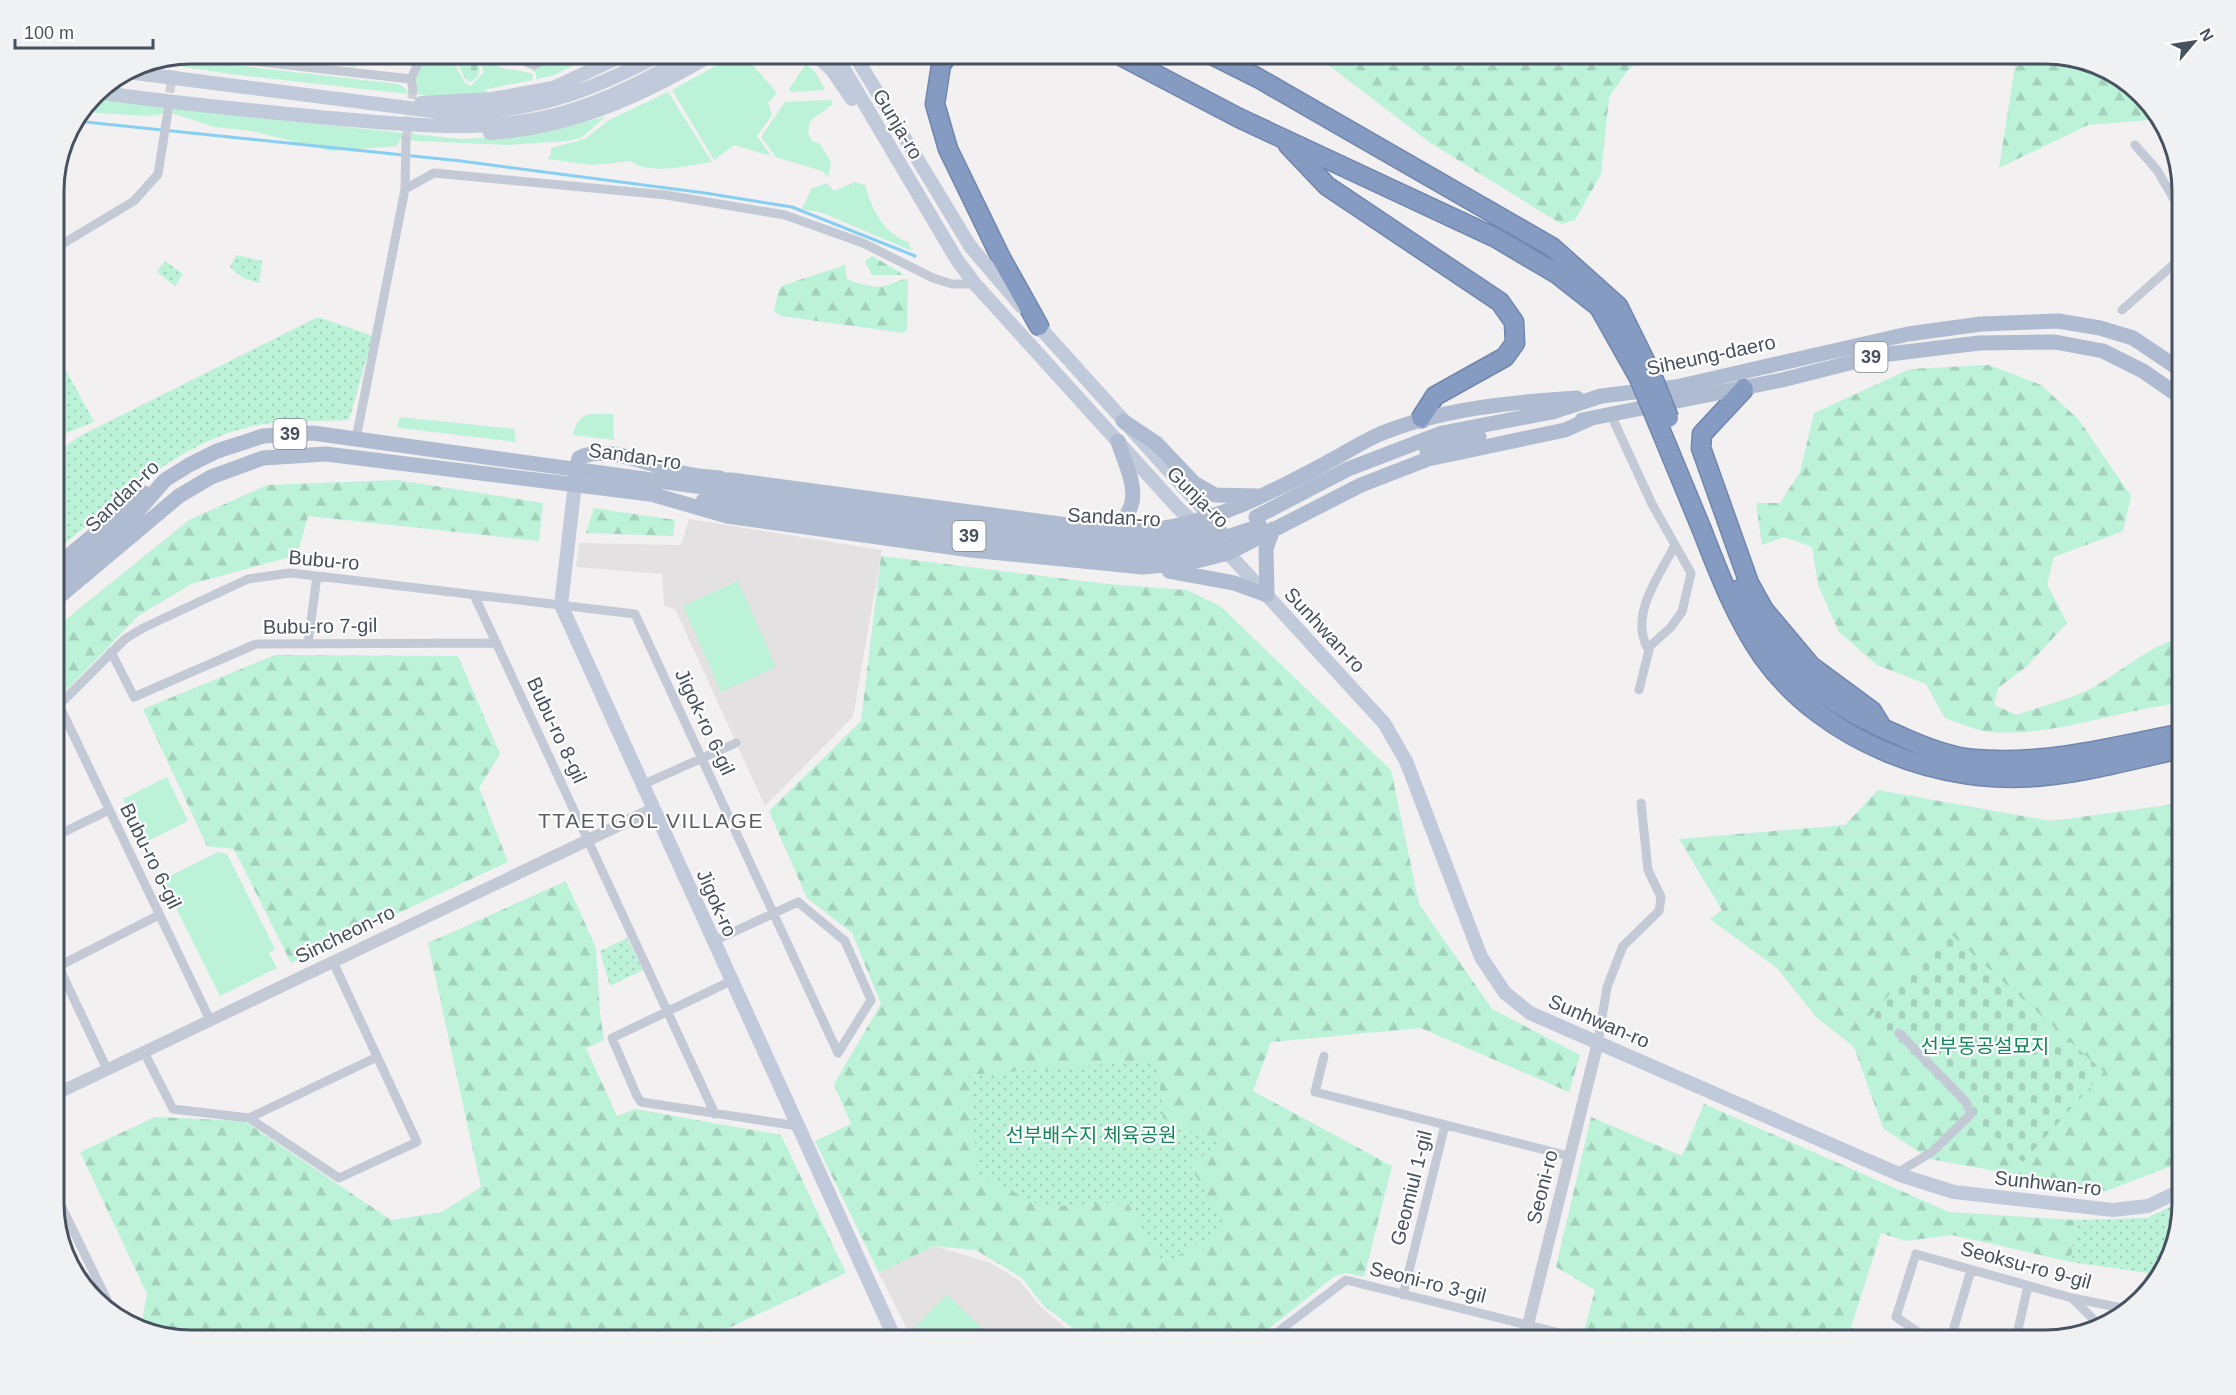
<svg xmlns="http://www.w3.org/2000/svg" width="2236" height="1395" font-family="Arial,'Noto Sans KR',sans-serif">
<style>
.education{fill:#e4e1e2}
.grass{fill:#bcf2d7}
.forest{fill:url(#forest-firs)}
.cemetery{fill:url(#cemetery-stones)}
.park{fill:url(#park-dots)}
.lines{fill:none;stroke-linecap:round;stroke-linejoin:round}
.stream{stroke:#87cff2;stroke-width:3}
.minor-tunnel{stroke:#d0d0d3;stroke-width:9;stroke-dasharray:9 4.5;stroke-linecap:butt}
.motorway-casing{stroke:#7086ad;stroke-width:21}
.minor{stroke:#c3cad6;stroke-width:9}
.tertiary{stroke:#c3cad6;stroke-width:12}
.secondary{stroke:#c1cada;stroke-width:14}
.primary{stroke:#aebbd0;stroke-width:15}
.motorway{stroke:#859bc1;stroke-width:18}
.motorway-bridge-casing{stroke:#7086ad;stroke-width:21;stroke-linecap:butt}
.primary-bridge{stroke:#aebbd0;stroke-width:15}
.motorway-bridge{stroke:#859bc1;stroke-width:18}
.labels{text-anchor:middle;stroke-width:4.5;stroke-linejoin:round;paint-order:stroke}
.shield{fill:#fff;stroke:#7e858f;stroke-width:1.5}
.shield-label{font-size:18px;font-weight:bold;fill:#47515f}
.street-label{font-size:20px;fill:#47515f;stroke:#fff}
.park-label{font-size:20px;fill:#118659;stroke:#fff}
.neighbourhood-label{font-size:21px;letter-spacing:1.5px;fill:#5c5f65;stroke:#fff}
.rim{fill:none;stroke:#47515f;stroke-width:3}
</style>
<defs>
<pattern id="forest-firs" width="22" height="20" patternUnits="userSpaceOnUse" patternTransform="scale(1.5)"><rect width="22" height="20" fill="#bcf2d7"/><path d="M5 1l3.5 6h-7zM16 11l3.5 6h-7z" fill="#a3d1bb"/></pattern>
<pattern id="cemetery-stones" width="16" height="16" patternUnits="userSpaceOnUse" patternTransform="scale(1.5)"><rect width="16" height="16" fill="#bcf2d7"/><path d="M2 7V4a2 2 0 0 1 4 0v3zM10 15v-3a2 2 0 0 1 4 0v3z" fill="#a3d1bb"/></pattern>
<pattern id="park-dots" width="8" height="8" patternUnits="userSpaceOnUse" patternTransform="scale(1.5)"><rect width="8" height="8" fill="#bcf2d7"/><path d="M2 2h.1M6 6h.1" fill="none" stroke="#a3d1bb" stroke-width="1.8" stroke-linecap="round"/></pattern>
</defs>
<rect width="100%" height="100%" fill="#f2f0f0"/>
<!-- education -->
<path class="education" d="M689,519L882,550L853,717L765,806L675,609L664,606L662,574L576,567L579,543L681,545Z
M934,1246L991,1263L1020,1281L1040,1306L1081,1341H913L879,1273Z"/>
<!-- grass -->
<path class="grass" d="M231,54H360L355,64L356,67Z
M426,54H449L465,83L471,86L484,72L476,54H486C498,74 513,67 533,74L532,80L487,89L485,93L432,97L418,94L415,80Z
M566,54H596L552,76L536,79V73L532,70Z
M737,54H743L777,93L768,102L772,115L757,136L771,156L734,145L714,160L672,90Z
M190,60L398,84L406,89L408,94L230,74L178,66V62Z
M806,64L815,72L825,90L791,92L789,89Z
M668,92L712,162C689,165 650,176 631,161L593,165L548,159L551,155V148L585,139L609,120Z
M94,95L261,118L461,139L532,135L605,117L581,138L566,141L509,145L416,141L401,138L397,146L331,151L252,131L215,127L171,113L148,116L82,112Z
M831,100L833,104L810,121L808,132L811,140L820,144L831,162L828,177L822,171L776,157L761,137L785,102Z
M855,182L865,185C872,210 883,233 908,242L912,251L823,213L802,209L811,189L827,183L834,191Z
M613,414L614,440L573,435C579,409 590,415 613,414Z
M400,417L514,429L516,442L400,428L397,426Z
M738,581L776,667L721,692L683,606Z
M167,777L188,821L144,843L123,799Z
M218,852L227,854L275,949L269,953L277,968L220,996L162,880Z
M947,1294L995,1341H919L910,1332Z"/>
<!-- forest -->
<path class="forest" d="M1314,54H1650L1628,70L1609,97L1601,174L1575,220L1561,224L1429,142Z
M2017,54H2045L2114,73L2160,119L2088,125L1999,168Z
M872,256L905,275H872L865,261Z
M845,265L847,279C856,283 871,287 880,287C890,286 898,279 908,279L907,329L903,333L781,316L774,311L779,289L784,285Z
M1989,365L2041,385L2079,420L2131,496L2123,531L2054,557L2047,584L2067,623L2026,667L1998,688L1994,705L2017,715C2039,707 2062,701 2084,692C2115,678 2152,642 2182,638V703C2116,710 2056,737 1989,732C1975,730 1959,723 1945,718L1926,684L1877,665L1839,632L1818,585L1812,547L1784,537L1762,545L1756,503H1780L1800,472L1814,413L1910,369Z
M397,480L543,503L539,541L308,516L297,555L191,584L138,616L54,703V629L189,520L267,485Z
M594,508L675,520L673,536L586,533Z
M881,556L1108,584L1187,590L1220,606L1391,770L1419,904L1492,1009L1580,1055L1569,1092L1421,1028L1271,1042L1253,1091L1392,1166L1364,1277L1346,1273L1335,1276L1253,1341H1089L1043,1305L1022,1278L976,1250L934,1246L879,1273L815,1141L851,1124L834,1084L881,1004L852,933L807,898L769,811L861,721Z
M275,655L458,656L500,754L479,788L508,862L291,963L234,849L207,846L143,709Z
M1878,790L2051,821L2182,803V1162L2106,1191L1930,1159L1883,1128L1854,1047L1816,1017L1778,969L1710,919L1722,910L1679,839L1845,825Z
M566,881L596,948L600,1013L604,1040L586,1048L617,1116L635,1109L781,1135L846,1273L701,1341H191L141,1327L147,1294L80,1152L155,1117L244,1121L391,1220L442,1212L481,1187L428,943Z
M1704,1104L1949,1212L2075,1220L2071,1262L1952,1235L1905,1241L1881,1233L1851,1327L1871,1341H1615L1583,1334L1595,1290L1556,1267L1591,1117L1682,1156Z"/>
<!-- cemetery -->
<path class="cemetery" d="M452,54H472L480,68L477,77L471,82L466,80Z
M1946,930L2104,1072L2023,1162L1866,1021Z"/>
<!-- park -->
<path class="park" d="M236,255L262,261L259,283L243,278L230,267Z
M165,261L183,274L175,286L157,272Z
M318,317L373,336L349,420C318,422 284,419 253,426C177,442 114,505 54,552V455L78,437Z
M54,348L94,422L64,434L54,418Z
M627,938L643,970L610,986L600,951Z
M1158,1060L1163,1118L1221,1145L1189,1164L1226,1227L1164,1264L1127,1202L1044,1207L978,1174L969,1075Z
M2182,1201L2163,1273L2149,1287L2148,1273L2071,1262L2075,1220L2147,1218Z"/>
<g class="lines">
<!-- stream -->
<path class="stream" d="M76,121L461,161L705,193L792,207L915,256"/>
<!-- minor-tunnel -->
<path class="minor-tunnel" d="M168,106L174,62
M406,139L413,90"/>
<defs>
<path id="motorway" d="M949,54L941,65L935,104L948,149L1001,258L1039,326
M1117,54L1239,118L1496,238L1557,274L1599,307L1639,378
M1210,54L1258,78L1552,247L1618,306L1652,375
M1288,145L1327,186L1500,302L1514,322L1515,343L1505,357L1435,396L1421,418
M1744,389L1702,434L1701,448L1749,583L1764,610L1811,666L1872,711L1880,724
M1702,530C1719,574 1736,618 1763,657C1824,742 1941,787 2044,776C2090,772 2136,758 2182,749
M1738,590C1780,666 1821,703 1900,736C1922,746 1950,757 1974,759C2045,765 2114,747 2182,733"/>
</defs>
<!-- motorway casing -->
<use href="#motorway" class="motorway-casing"/>
<!-- minor -->
<path class="minor" d="M191,54L411,79
M516,54L522,60L534,65L558,54
M174,62V57
M413,90L411,79L422,54
M2135,145L2157,170L2182,213
M405,189L434,173L666,195L785,215L863,243L933,278L952,284H975
M54,249L134,201L158,174L168,111
M2122,310L2182,257
M1611,415L1652,504L1691,573L1682,612L1670,628L1650,646L1639,690
M356,439L405,189L406,139
M474,595L715,1114
M308,643L317,576
M1647,647C1630,614 1659,576 1674,547
M111,652L134,697L256,644L497,643
M60,707L210,1020
M54,710L125,639L143,628L248,579L290,573L317,576L635,614L838,1053
M642,785L736,743
M54,837L109,810
M714,941L798,902L845,941L871,1000L838,1053
M54,957L107,1069
M59,966L159,915
M731,981L612,1038L637,1096L641,1102L798,1126
M1598,1042L1607,987L1623,946L1659,911L1661,897L1648,870L1641,803
M144,1052L173,1109L249,1118L339,1178L417,1142L333,962
M1324,1056L1315,1092L1569,1156
M249,1118L377,1057
M1897,1173L1932,1152L1971,1114L1966,1102L1899,1033
M54,1191L110,1306L107,1307
M1403,1295L1445,1125
M2072,1298L2100,1326
M1266,1341L1346,1280L1592,1341
M1931,1341L1896,1317L1916,1254L2072,1298L2127,1309
M1950,1341L1971,1270
M2024,1341L2017,1334L2028,1286"/>
<!-- tertiary -->
<path class="tertiary" d="M54,1095L653,809
M1524,1341L1598,1042"/>
<!-- secondary -->
<path class="secondary" d="M815,54L832,70L852,99
M835,54L957,260L975,284L1179,509L1228,553L1384,723L1406,761L1481,957L1505,993L1530,1013L1903,1176L1954,1192L2113,1210L2148,1206L2182,1190
M854,54L970,246L1021,306
M127,72L440,112C528,115 585,94 661,54
M97,92C171,103 245,110 319,117C400,124 484,135 563,113C609,100 650,78 691,54
M421,103L492,99L553,88L626,54
M490,133C573,128 643,95 713,54
M1034,321L1206,512L1222,540
M576,475L561,605L896,1341"/>
<!-- primary -->
<path class="primary" d="M1582,420L1782,380L1881,355L1979,343L2055,342L2103,351L2143,371L2182,398
M1123,421L1156,443L1194,483L1215,495L1257,496
M1427,451L1479,437
M576,469L579,458C605,443 655,467 683,473C695,476 707,477 720,478
M710,480H731L1097,529C1118,529 1177,520 1179,548
M651,494L727,516L971,550L1143,567L1189,563L1228,553L1361,485L1428,459L1565,430L1590,419
M703,501L750,507
M1256,517L1348,469L1442,433L1552,412L1601,396L1676,387L1908,334L1981,324L2058,321L2100,328L2133,338L2182,371
M1113,529C1148,503 1128,474 1118,441
M1159,529C1222,519 1272,492 1328,462C1345,453 1362,442 1380,434C1441,409 1511,402 1577,398
M54,568L144,493
M1169,571L1234,583L1267,595L1266,549L1273,529
M54,585L131,519L165,480L189,465L217,451L263,436L313,433L753,494
M54,601L179,496L211,477L263,458L326,454L658,495"/>
<!-- motorway -->
<use href="#motorway" class="motorway"/>
<defs>
<path id="motorway-bridge" d="M1652,375L1669,418
M1639,378L1702,530"/>
</defs>
<!-- motorway-bridge casing -->
<use href="#motorway-bridge" class="motorway-bridge-casing"/>
<!-- primary-bridge -->
<path class="primary-bridge" d="M753,494L1106,541C1145,544 1182,540 1220,531
M750,507L1089,552L1136,555L1187,550L1260,526"/>
<!-- motorway-bridge -->
<use href="#motorway-bridge" class="motorway-bridge"/>
</g>
<g class="labels">
<!-- shield labels -->
<g class="shield">
<rect x="1854.5" y="342" width="33" height="30" rx="4.5"/>
<rect x="273.5" y="419" width="33" height="30" rx="4.5"/>
<rect x="952.5" y="521" width="33" height="30" rx="4.5"/>
</g>
<g class="shield-label">
<text x="1871" y="363">39</text>
<text x="290" y="440">39</text>
<text x="969" y="542">39</text>
</g>
<!-- street labels -->
<g class="street-label">
<text transform="translate(898 124) rotate(59)" y="7">Gunja-ro</text>
<text transform="translate(1711 355) rotate(-12)" y="7">Siheung-daero</text>
<text transform="translate(635 456) rotate(8)" y="7">Sandan-ro</text>
<text transform="translate(122 496) rotate(-44)" y="7">Sandan-ro</text>
<text transform="translate(1198 497) rotate(45)" y="7">Gunja-ro</text>
<text transform="translate(1114 517) rotate(3)" y="7">Sandan-ro</text>
<text transform="translate(324 560) rotate(5)" y="7">Bubu-ro</text>
<text transform="translate(320 626) rotate(-1)" y="7">Bubu-ro 7-gil</text>
<text transform="translate(1325 630) rotate(47)" y="7">Sunhwan-ro</text>
<text transform="translate(705 722) rotate(65)" y="7">Jigok-ro 6-gil</text>
<text transform="translate(557 730) rotate(65)" y="7">Bubu-ro 8-gil</text>
<text transform="translate(151 856) rotate(64)" y="7">Bubu-ro 6-gil</text>
<text transform="translate(717 903) rotate(66)" y="7">Jigok-ro</text>
<text transform="translate(345 934) rotate(-26)" y="7">Sincheon-ro</text>
<text transform="translate(1599 1021) rotate(23)" y="7">Sunhwan-ro</text>
<text transform="translate(2048 1183) rotate(6)" y="7">Sunhwan-ro</text>
<text transform="translate(1542 1187) rotate(-76)" y="7">Seoni-ro</text>
<text transform="translate(1411 1188) rotate(-76)" y="7">Geomiul 1-gil</text>
<text transform="translate(2026 1265) rotate(15)" y="7">Seoksu-ro 9-gil</text>
<text transform="translate(1428 1282) rotate(14)" y="7">Seoni-ro 3-gil</text>
</g>
<!-- park labels -->
<g class="park-label">
<text x="1985" y="1053">선부동공설묘지</text>
<text x="1091" y="1142">선부배수지 체육공원</text>
</g>
<!-- neighbourhood labels -->
<g class="neighbourhood-label">
<text x="651" y="828">TTAETGOL VILLAGE</text>
</g>
</g>
<!-- crop -->
<path d="M0 0H2236V1395H0ZM191 64H2045A127 127 0 0 1 2172 191V1203A127 127 0 0 1 2045 1330H191A127 127 0 0 1 64 1203V191A127 127 0 0 1 191 64Z" fill="#f0f1f2" fill-rule="evenodd"/>
<path class="rim" d="M191 64H2045A127 127 0 0 1 2172 191V1203A127 127 0 0 1 2045 1330H191A127 127 0 0 1 64 1203V191A127 127 0 0 1 191 64Z"/>
<!-- north arrow -->
<g transform="translate(2194 42) rotate(61)" stroke="#ffffff" stroke-width="4.5" paint-order="stroke">
<path d="M0-4.5L10 22L0 15L-10 22Z" fill="#47515f"/>
<text y="-9" font-size="16" font-weight="bold" text-anchor="middle" fill="#47515f">N</text>
</g>
<!-- scale -->
<path d="M15 39v9h138v-9" fill="none" stroke="#47515f" stroke-width="3"/>
<text x="24" y="39" font-size="18" fill="#47515f" stroke="#ffffff" stroke-width="4.5" paint-order="stroke">100 m</text>
</svg>
